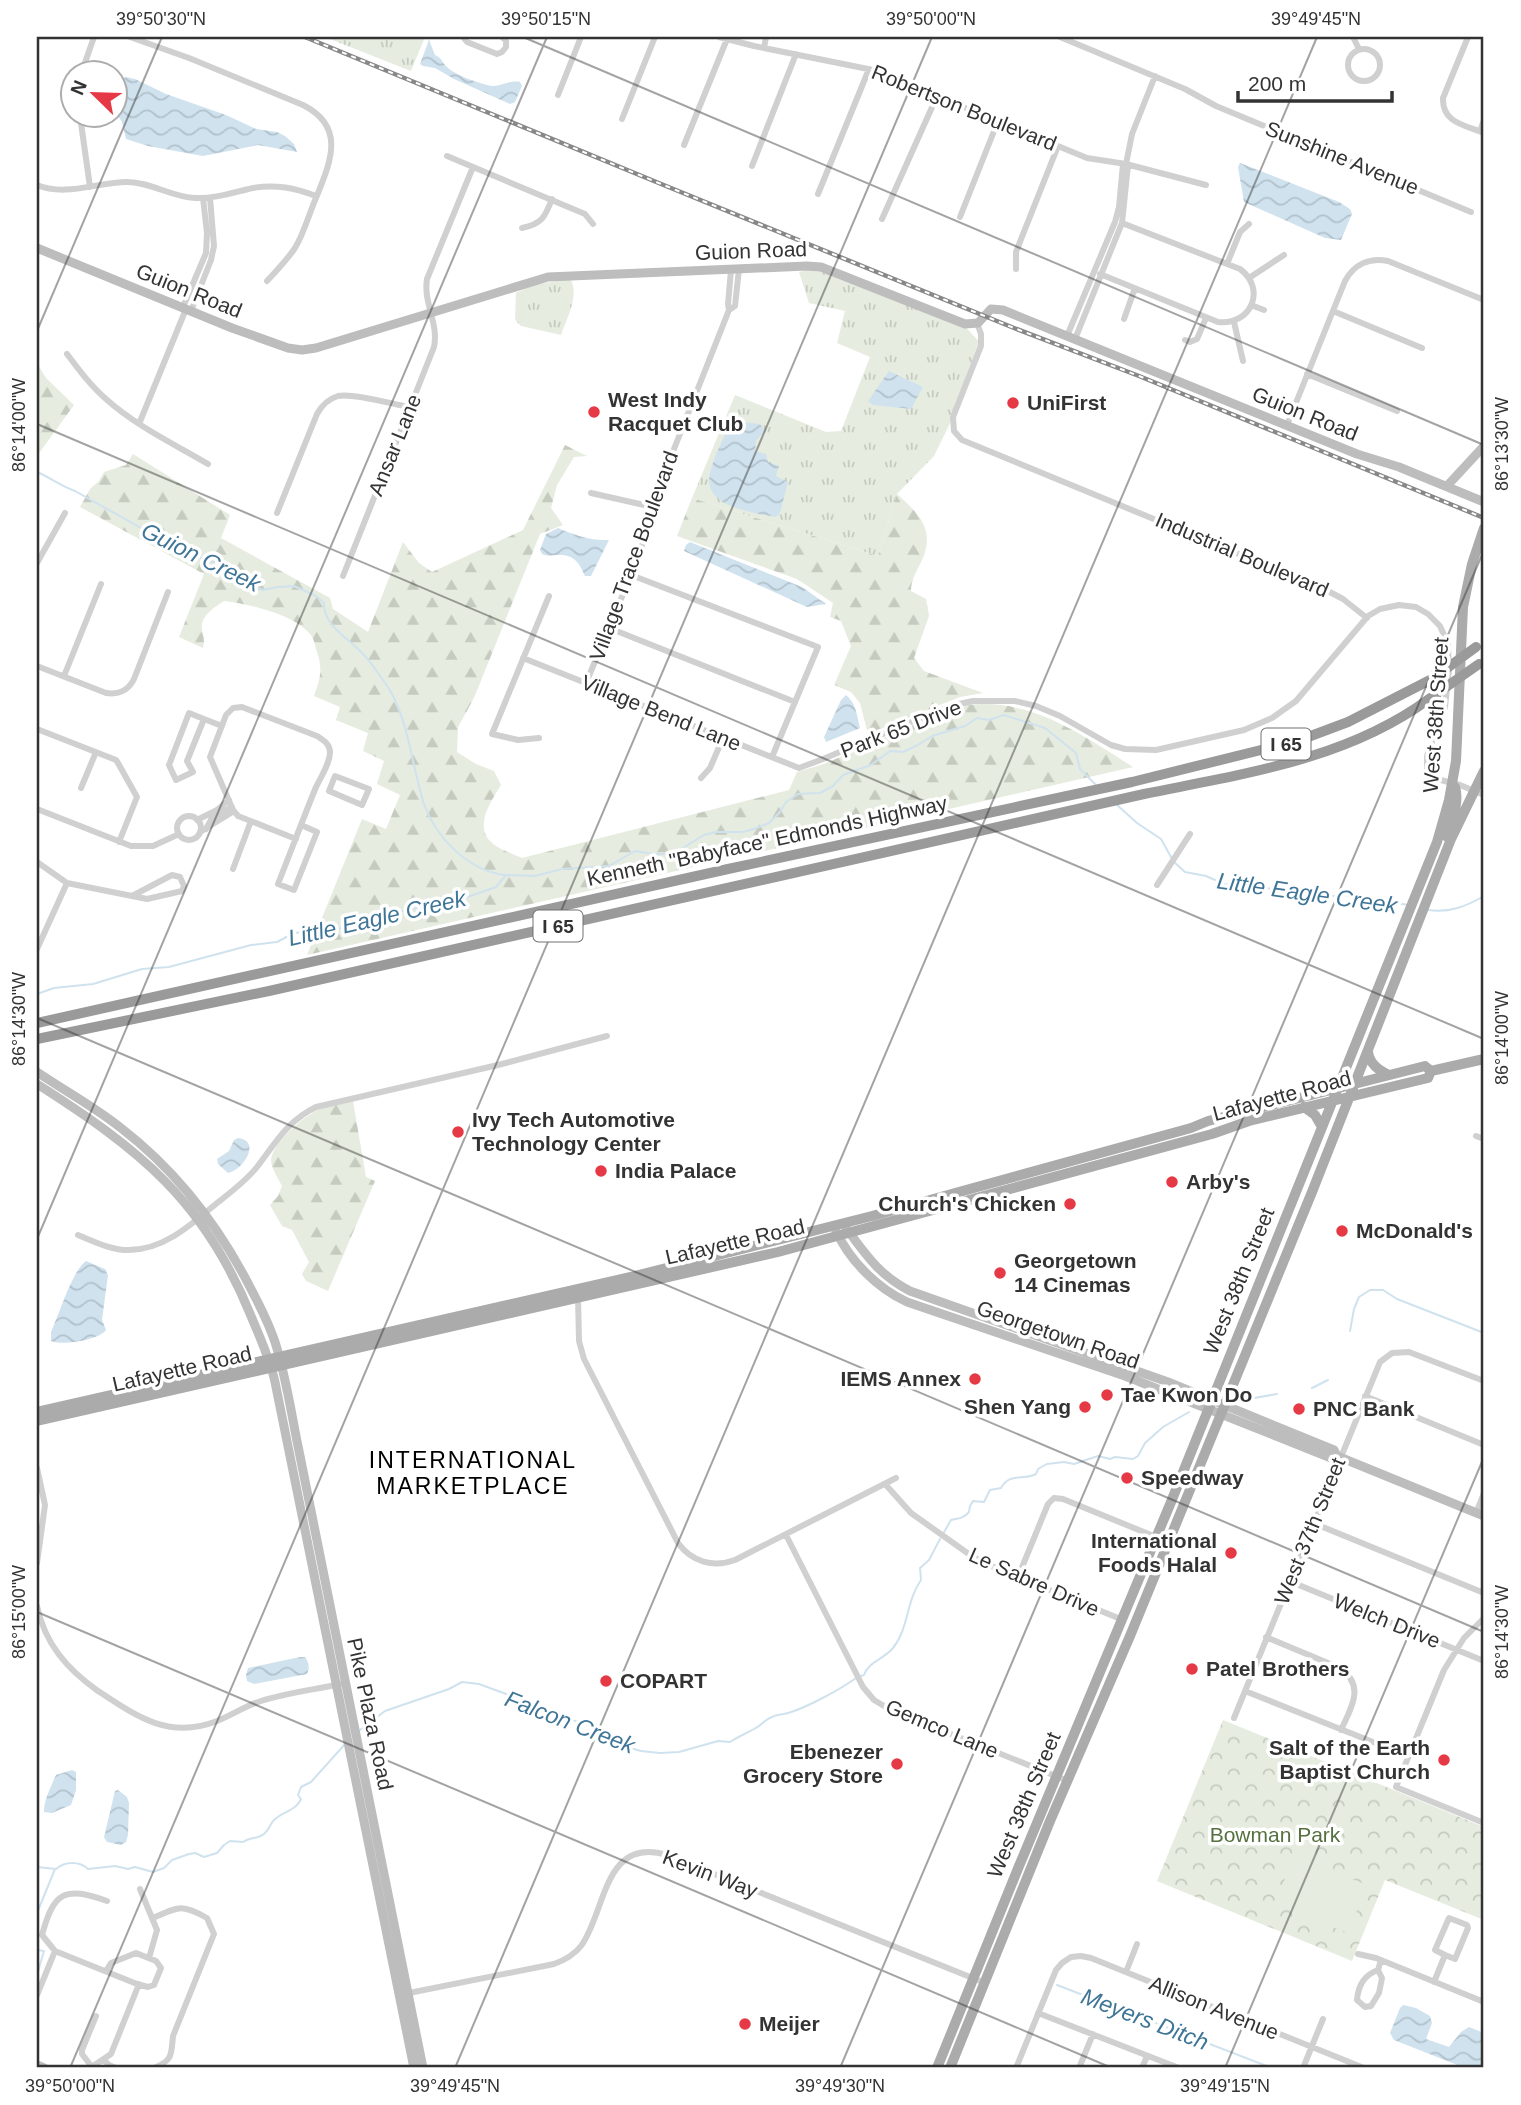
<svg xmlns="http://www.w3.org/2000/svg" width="1521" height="2105" font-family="Helvetica,sans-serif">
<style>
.grass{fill:url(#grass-tufts)}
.forest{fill:url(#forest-firs)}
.park{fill:url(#park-crowns)}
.pitch{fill:#e6ecdf}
.water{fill:url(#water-waves)}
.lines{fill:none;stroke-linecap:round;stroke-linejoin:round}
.stream{stroke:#cfe2ee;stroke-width:2}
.street{stroke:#d0d0d0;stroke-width:6}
.secondary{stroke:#bdbdbd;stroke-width:9}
.primary{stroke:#ababab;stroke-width:10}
.highway{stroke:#9a9a9a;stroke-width:10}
.rail-casing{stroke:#888;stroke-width:4.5}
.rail{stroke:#fff;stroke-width:2;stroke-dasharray:5;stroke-linecap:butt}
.highway-bridge{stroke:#9a9a9a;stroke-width:10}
.ticks{fill:none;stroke:#333;stroke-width:2;stroke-opacity:0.45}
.poi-dot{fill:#e63946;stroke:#fff;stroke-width:2.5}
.labels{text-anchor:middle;stroke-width:7;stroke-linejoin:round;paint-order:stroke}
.shield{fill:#fff;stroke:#707070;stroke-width:2}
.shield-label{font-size:19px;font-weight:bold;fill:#333}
.street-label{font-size:21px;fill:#333;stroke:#fff}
.poi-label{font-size:21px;font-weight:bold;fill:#333;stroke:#fff;text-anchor:start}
.park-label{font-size:21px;fill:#56703f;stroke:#fff}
.water-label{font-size:23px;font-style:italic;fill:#3f7597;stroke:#fff}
.neighbourhood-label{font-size:23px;letter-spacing:2px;fill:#000;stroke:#fff}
.neatline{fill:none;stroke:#333;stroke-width:2.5}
.ticks-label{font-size:18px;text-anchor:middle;fill:#333}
</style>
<defs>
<pattern id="grass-tufts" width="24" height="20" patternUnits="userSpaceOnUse" patternTransform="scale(1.75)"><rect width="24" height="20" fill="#e6ecdf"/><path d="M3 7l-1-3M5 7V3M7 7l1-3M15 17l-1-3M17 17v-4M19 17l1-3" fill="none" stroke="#c6cbc0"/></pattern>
<pattern id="forest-firs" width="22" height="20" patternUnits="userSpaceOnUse" patternTransform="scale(1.75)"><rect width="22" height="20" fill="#e6ecdf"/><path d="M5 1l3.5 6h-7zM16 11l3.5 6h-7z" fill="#c6cbc0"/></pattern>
<pattern id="park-crowns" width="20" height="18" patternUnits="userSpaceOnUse" patternTransform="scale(1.75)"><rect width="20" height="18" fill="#e6ecdf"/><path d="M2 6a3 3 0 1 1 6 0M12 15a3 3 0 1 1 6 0" fill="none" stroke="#c6cbc0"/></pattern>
<pattern id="water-waves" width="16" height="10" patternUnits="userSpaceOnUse" patternTransform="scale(1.75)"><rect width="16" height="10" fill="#cfe2ee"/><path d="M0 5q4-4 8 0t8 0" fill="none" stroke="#b2c2cd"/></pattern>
</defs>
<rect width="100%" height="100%" fill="#fff"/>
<!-- grass -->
<path class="grass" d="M325,37H425L411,71Z
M821,267L963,324L981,344L953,417L934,456L897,494L878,556L692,498L735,395L826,432L841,431L870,357L837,343L845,311L809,303L799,272Z
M563,280H571C579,297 567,318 561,335L521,326L515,320L516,293L533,285Z"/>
<!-- forest -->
<path class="forest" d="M37,363L46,378L74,405L37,456Z
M565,445L587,456L574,457L557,485L551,508L563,525L540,534L474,698L458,727L457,752L476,764L494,771L501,785C490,803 471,830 496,846C504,851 513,854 522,858L789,790L797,772L824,764L955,707C1024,693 1078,732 1133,767L307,955L362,819L386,829L400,795L377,784L384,761L363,751L368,733L336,720L340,707L314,696C321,677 323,668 316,649C315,644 313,637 310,634C293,614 249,604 224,601C215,607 200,616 202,629C203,637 205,638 203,648L179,637L204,574L80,507L90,489L99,481L104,472L126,465L133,454L230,515L221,538L330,598L333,609L368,632L403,542L419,563L432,572L523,530Z
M897,494C918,513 936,529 922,560C917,571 911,579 911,591L926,599L929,616L914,658L924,671L983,693L960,697L868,734L860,703L851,692L834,685L851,646L841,621L830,617L833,603L797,579L677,536L692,498L878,556Z
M353,1101L366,1177L375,1181L328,1291L306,1281L302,1274L309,1262L292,1230L282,1226L270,1205L278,1196L282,1186C278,1178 271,1168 271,1160C273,1142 305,1115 320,1109C330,1105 343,1103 353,1101Z"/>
<!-- park -->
<path class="park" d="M1223,1720L1484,1827V1920L1385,1880L1352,1961L1157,1881Z"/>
<!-- pitch -->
<path class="pitch" d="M1294,1856L1367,1885L1348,1933L1275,1904Z"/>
<!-- water -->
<path class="water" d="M429,40L435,55C442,58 441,61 446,66C452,74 482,85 493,86C502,86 510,80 520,82L522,86L515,102L510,104L454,79L435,68L423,66L420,64Z
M126,77L135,79L166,94L226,115L256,129L277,132L285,136L294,144L297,152L258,145L203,156L148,146L126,139L122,122L118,116L120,80Z
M1240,163L1339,202L1350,209L1352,214L1341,240L1325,238L1244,202L1238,167Z
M889,371L923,387L911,409L873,405L868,401Z
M731,421L760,424L765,431L756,441L755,451L766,454L768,462L779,466L776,476L788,482L780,513L776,517C753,513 701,506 710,473C714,456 724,438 731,421Z
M558,528C575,535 591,541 609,540L591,576H585C580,564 574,554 559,555C552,555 549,557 542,554L540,550L546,534Z
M690,542L802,587L826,604L807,607L684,551L686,545Z
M846,695C856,703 857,716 860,728L826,742L824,737L841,700Z
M238,1138C262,1141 243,1170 228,1173L218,1164L217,1159L229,1151L234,1140Z
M86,1261L105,1269L108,1275L102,1320L106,1330C99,1340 62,1346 51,1341V1332C59,1315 72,1271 86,1261Z
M300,1657H305C309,1663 310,1667 307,1674L254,1684L247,1681L246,1675L248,1668Z
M72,1770L76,1772V1790L71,1805L52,1813L44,1812C44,1799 51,1787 56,1775Z
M118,1790L127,1797L129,1803L128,1835L126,1842L121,1845L107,1842L104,1837L115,1791Z
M1403,2005L1416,2008L1430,2016L1432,2023L1426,2039L1449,2047L1461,2032L1469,2027L1484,2033V2068H1465L1394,2040L1390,2033L1400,2008Z"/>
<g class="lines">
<!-- stream -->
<path class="stream" d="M37,472C51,478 61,486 75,491L184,552L224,566L235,579L263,590L278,587L294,586L316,596L324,603C323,623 344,636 357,648C365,655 372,664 378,673C384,681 391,691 395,700C410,733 413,770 424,804C436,838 468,870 504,875
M1116,804L1137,823L1161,839L1171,857
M1174,862L1185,872L1206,876L1224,884L1305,892L1332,896L1345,895L1409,905
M1428,910C1449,913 1465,907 1484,896
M37,994L54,988L93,984L142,969L169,967L251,945L277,942L294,933L343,928L391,913L453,902L496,887L506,875L535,876L562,869L609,866L635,851L654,854H673L704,835L716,832H743L754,829L769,823L780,812L786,802L798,794L820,793L833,786L843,775L871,765L890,751L903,752L918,745L932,736L965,726L977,718L989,720L1004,715L1045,728L1076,753L1080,769L1096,785
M1350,1331L1354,1309L1359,1297L1370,1290H1383L1397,1299L1484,1333
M1312,1388L1328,1380
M1243,1400L1277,1394
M943,1534L951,1520C959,1518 963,1519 969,1512L970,1506L973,1501L984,1502L990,1490L1001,1488C1010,1472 1023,1481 1036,1474L1038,1469L1047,1464L1064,1462L1074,1464L1098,1456L1110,1459L1115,1457L1133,1459L1138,1456L1145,1443L1163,1427L1189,1412
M861,1676L864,1675C868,1662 884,1659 893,1648C909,1628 906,1601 921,1580L920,1568L929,1560L940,1539
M360,1730L385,1711L449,1689L462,1682L479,1684L520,1699L563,1719L582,1722L623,1746L641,1751L660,1753L679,1752L718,1741L730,1742C739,1736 750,1732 759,1726C763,1723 766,1719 772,1717C777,1714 782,1715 788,1713C806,1708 841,1689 856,1678
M37,1867L56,1869C65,1861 80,1861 88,1869L115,1866L128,1869L135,1867L153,1872L164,1868L172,1860L189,1854L195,1853L204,1857L217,1853L224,1845L230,1841L243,1842C250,1837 258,1839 264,1834C269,1830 270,1824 274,1820C283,1811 296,1811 301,1799L298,1795L301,1787L311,1782L346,1743
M37,1913L55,1869
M37,1950L44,1951L37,1975
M1057,1985L1272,2068"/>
<!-- street -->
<path class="street" d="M130,37L189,58L303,105C347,127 330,163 316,198C309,214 304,233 295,248C287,260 277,270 267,281
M463,37L467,42L497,54L502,52L506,47V41L502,37
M719,37L754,46L873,70L1087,158L1126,164L1206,185
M1060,37L1185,89L1216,106L1471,212
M1353,37L1359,49
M1468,37L1443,98C1442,123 1465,125 1484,133
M764,48L766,37
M1348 65a16 16 0 1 1 32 0a16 16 0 1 1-32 0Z
M81,74L94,37
M558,95L581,37
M80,116L90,187
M622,119L655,37
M1480,131L1484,120
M684,145L727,39
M447,156L585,214L593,224
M1126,164L1132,134L1155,76
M752,166L796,54
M37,185C66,197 97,182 127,182C151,182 171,197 195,198C215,199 234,192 253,188C276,184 295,188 316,196
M818,194L869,69
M960,217L998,121
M882,219L937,96
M522,228C542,224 545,217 552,199
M1227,264L1240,232L1249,224
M1016,269V252L1058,146
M1100,274L1218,322C1251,326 1267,289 1240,269L1122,223
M1249,278L1284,255
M1251,305L1264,310
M183,307L206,253L207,233L203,198
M729,310L735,306L739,269
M191,311L211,260L214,246L210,198
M1333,311L1422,348
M1124,319L1135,288
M1234,322L1243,361
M977,323L981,334V346L953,417L954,431L962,440L1326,590L1343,599L1367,618
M1067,336L1115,222L1119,207L1123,164
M1075,339L1122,223L1128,165
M1185,340L1190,342L1197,339L1206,318
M67,354C79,370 91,386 106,399C136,426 174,444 208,464
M1307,374L1397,411
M139,424L186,309
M1287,425L1345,281C1354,264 1370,257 1388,261L1484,300
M591,493L653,507
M277,513L317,414C322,405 328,399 338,396C353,393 392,404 410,407
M37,563L65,513
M631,575L818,647L772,757
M343,576L434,347C439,323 423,303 427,279L473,167
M609,628L795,702
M523,658L799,768L823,759L950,706L973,701H1015L1036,706L1060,716L1111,745L1125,749L1156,750L1244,730L1272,718L1296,701L1368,616L1380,609L1399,605L1416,607L1428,614L1440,626L1448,644L1449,670L1445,707L1427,756V772L1433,778L1460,785L1484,795
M37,666L106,693C119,695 128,691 134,679L168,592
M64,676L101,584
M586,683L631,575L647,532L655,497L729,310L728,304L731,270
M189,713L204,719L187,761L193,772L176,780L169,765Z
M204,719L222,726
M37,729L116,760L118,763L137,797L119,842
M539,738L518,740L492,734L549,596
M335,776L369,789L362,805L329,791Z
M701,778L710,768L723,738
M81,788L96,752
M37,809L131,846H153L179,834
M177 828a12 12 0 1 1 24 0a12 12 0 1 1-24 0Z
M197,820L217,810L229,800
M206,829L212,818L232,807
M200,832L234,811
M296,839L238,816L233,810L210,757L226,715L233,708L242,707L317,736C323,740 330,744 330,752C330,763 321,777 316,787C303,819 291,851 278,884L294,890L317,832L301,825
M37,862L67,883L132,896
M233,869L251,821
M172,875L180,877L184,886L182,891L147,899L132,896Z
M1157,885L1190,834
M37,949L67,883
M1476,1136L1484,1139
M78,1235C95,1242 111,1250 129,1250C164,1250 192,1224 217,1203C231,1192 246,1181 257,1167C275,1144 287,1121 316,1107L498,1065L607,1036
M578,1296L579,1341L584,1359L678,1543C692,1562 713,1568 735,1560L896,1478
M1365,1396L1484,1445
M37,1468L45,1505L37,1563
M886,1485L911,1513L973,1557L998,1569L1123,1620
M1476,1513L1484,1493
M1313,1523L1484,1593
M786,1535L863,1687L874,1700L889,1709L1068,1781
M1018,1577L1048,1504L1054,1498L1063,1499L1156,1537
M1289,1581L1484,1661
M37,1606C45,1644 67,1669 98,1691C136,1716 169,1740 217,1721C232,1715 245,1706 261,1701C286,1693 313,1690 340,1684
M1484,1618L1464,1638L1444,1670L1396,1787L1484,1823
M1266,1637L1340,1668C1366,1686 1351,1708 1341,1730
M1245,1691L1408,1756
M1234,1718L1380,1362L1392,1353L1409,1352L1484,1381
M140,1889L157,1930L149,1958
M153,1918C178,1907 181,1903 207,1918L214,1934L173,2036C171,2055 173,2060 154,2068
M1358,1954L1376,1958L1484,2002
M1378,1970L1382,1978L1379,1993L1371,2006L1365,2007L1357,2000C1358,1986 1364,1975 1378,1970L1381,1960
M106,1971L111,1963L136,1953L156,1961L161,1968L154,1985L148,1987L137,1984L55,1951L42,1935C54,1891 65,1886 107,1901
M1126,1972L1137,1944
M1434,1982L1445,1955L1435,1950L1449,1918L1467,1925L1468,1928L1455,1959L1445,1955
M404,1994L554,1964C565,1960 574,1955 581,1946C606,1912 603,1836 667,1855L985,1983
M37,1995L55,1951
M1038,2013L1179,2068
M104,2060L109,2065L116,2068
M92,2067L82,2054V2050L96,2016
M90,2068L111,2054L139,1984
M1016,2068L1056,1970L1062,1963L1071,1957L1081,1956L1091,1958L1364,2068
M1079,2068L1093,2034
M1142,2068L1147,2056
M1303,2068L1323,2019"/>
<!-- secondary -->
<path class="secondary" d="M37,248L232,328L288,348L302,350L316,348L548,277L807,266L821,267L965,324L978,323L991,309L1003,310L1357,454L1399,467L1484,502
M1447,486L1484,446
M37,1072C65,1091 95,1107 121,1128C178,1172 219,1226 251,1289C260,1306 269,1324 275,1342C286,1376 291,1412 298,1446L423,2068
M37,1084C139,1149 204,1200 251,1316C260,1338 270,1359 275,1382L414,2068
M846,1228C866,1255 879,1275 910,1291L1168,1382L1334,1450L1337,1456
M836,1231C850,1261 877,1288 907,1302L1125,1376L1301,1446L1331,1458L1337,1456L1484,1516
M37,2065L44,2068"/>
<!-- primary -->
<path class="primary" d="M1447,837C1451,822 1460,803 1455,787
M1368,1052C1370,1064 1378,1070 1389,1075
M1304,1107L1315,1115L1322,1127
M37,1412L631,1277L872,1216L1191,1128L1208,1121L1425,1066L1431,1071
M37,1421L778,1252L1212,1134L1249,1121L1428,1078L1431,1071L1484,1059
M937,2068L1019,1866L1171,1502L1437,842L1449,800L1456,761L1463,607L1472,564L1484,528
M950,2068L1050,1821L1130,1636L1312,1192L1451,839L1484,771"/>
<!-- highway -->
<path class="highway" d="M37,1023L728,869L1132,782L1269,748L1308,737L1348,722L1432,679
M37,1039L269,991L1144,794C1242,774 1346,760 1429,699"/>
<defs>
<path id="rail" d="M305,37L666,186L1014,328L1139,376L1484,518"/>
</defs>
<!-- rail casing -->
<use href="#rail" class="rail-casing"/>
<!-- rail -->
<use href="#rail" class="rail"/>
<!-- highway-bridge -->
<path class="highway-bridge" d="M1432,679L1476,647
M1429,699L1479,664"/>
</g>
<!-- ticks -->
<path class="ticks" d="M523,37L1484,445M37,331L162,37M37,424L1484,1039M37,1018L1484,1632M37,1239L547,37M37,1612L1112,2068M70,2068L932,37M455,2068L1317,37M840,2068L1484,550M1225,2068L1484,1457"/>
<!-- markers -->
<g class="poi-dot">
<circle cx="1013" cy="403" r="7"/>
<circle cx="594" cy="412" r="7"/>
<circle cx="458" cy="1132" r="7"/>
<circle cx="601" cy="1171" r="7"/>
<circle cx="1172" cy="1182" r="7"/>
<circle cx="1070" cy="1204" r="7"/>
<circle cx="1342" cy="1231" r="7"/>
<circle cx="1000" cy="1273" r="7"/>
<circle cx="975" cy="1379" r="7"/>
<circle cx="1107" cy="1395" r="7"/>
<circle cx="1085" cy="1407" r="7"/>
<circle cx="1299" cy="1409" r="7"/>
<circle cx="1127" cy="1478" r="7"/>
<circle cx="1231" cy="1553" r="7"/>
<circle cx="1192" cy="1669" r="7"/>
<circle cx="606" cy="1681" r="7"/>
<circle cx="1444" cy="1760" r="7"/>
<circle cx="897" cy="1764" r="7"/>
<circle cx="745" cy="2024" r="7"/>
</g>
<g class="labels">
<!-- shield labels -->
<g class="shield">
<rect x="1261.5" y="728.5" width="49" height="31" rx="5"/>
<rect x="533.5" y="910.5" width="49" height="31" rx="5"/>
</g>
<g class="shield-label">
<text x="1286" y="751">I 65</text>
<text x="558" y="933">I 65</text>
</g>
<!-- street labels -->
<g class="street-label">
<text transform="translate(964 108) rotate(22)" y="7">Robertson Boulevard</text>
<text transform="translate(1342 158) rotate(22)" y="7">Sunshine Avenue</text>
<text transform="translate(751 251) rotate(-2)" y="7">Guion Road</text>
<text transform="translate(189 291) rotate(22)" y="7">Guion Road</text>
<text transform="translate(1305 414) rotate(22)" y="7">Guion Road</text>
<text transform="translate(395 445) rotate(-68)" y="7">Ansar Lane</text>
<text transform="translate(1242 555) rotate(23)" y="7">Industrial Boulevard</text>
<text transform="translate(634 556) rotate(-70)" y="7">Village Trace Boulevard</text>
<text transform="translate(661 713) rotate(22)" y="7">Village Bend Lane</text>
<text transform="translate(1436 715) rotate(-86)" y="7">West 38th Street</text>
<text transform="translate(901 729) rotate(-21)" y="7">Park 65 Drive</text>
<text transform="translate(767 841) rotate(-12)" y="7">Kenneth "Babyface" Edmonds Highway</text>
<text transform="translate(1282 1096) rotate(-15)" y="7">Lafayette Road</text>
<text transform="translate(735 1242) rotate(-13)" y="7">Lafayette Road</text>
<text transform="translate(1239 1281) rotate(-68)" y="7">West 38th Street</text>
<text transform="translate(1058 1335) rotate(19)" y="7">Georgetown Road</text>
<text transform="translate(182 1369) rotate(-13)" y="7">Lafayette Road</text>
<text transform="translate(1310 1531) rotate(-68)" y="7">West 37th Street</text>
<text transform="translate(1034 1582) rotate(24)" y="7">Le Sabre Drive</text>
<text transform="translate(1387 1621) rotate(22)" y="7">Welch Drive</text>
<text transform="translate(370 1714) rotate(78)" y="7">Pike Plaza Road</text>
<text transform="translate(942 1729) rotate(23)" y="7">Gemco Lane</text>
<text transform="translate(1024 1805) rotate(-67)" y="7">West 38th Street</text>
<text transform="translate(710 1874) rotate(21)" y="7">Kevin Way</text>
<text transform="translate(1214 2008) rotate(22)" y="7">Allison Avenue</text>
</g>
<!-- poi labels -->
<g class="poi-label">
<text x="608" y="407">West Indy<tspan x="608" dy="24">Racquet Club</tspan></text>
<text x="1027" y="410">UniFirst</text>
<text x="472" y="1127">Ivy Tech Automotive<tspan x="472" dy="24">Technology Center</tspan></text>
<text x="615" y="1178">India Palace</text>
<text x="1186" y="1189">Arby's</text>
<text x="1056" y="1211" text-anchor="end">Church's Chicken</text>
<text x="1356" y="1238">McDonald's</text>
<text x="1014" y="1268">Georgetown<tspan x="1014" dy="24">14 Cinemas</tspan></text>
<text x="961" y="1386" text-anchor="end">IEMS Annex</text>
<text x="1121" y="1402">Tae Kwon Do</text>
<text x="1071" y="1414" text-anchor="end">Shen Yang</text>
<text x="1313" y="1416">PNC Bank</text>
<text x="1141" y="1485">Speedway</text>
<text x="1217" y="1548" text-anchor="end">International<tspan x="1217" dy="24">Foods Halal</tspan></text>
<text x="1206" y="1676">Patel Brothers</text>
<text x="620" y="1688">COPART</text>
<text x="1430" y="1755" text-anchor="end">Salt of the Earth<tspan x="1430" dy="24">Baptist Church</tspan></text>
<text x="883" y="1759" text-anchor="end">Ebenezer<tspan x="883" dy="24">Grocery Store</tspan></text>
<text x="759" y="2031">Meijer</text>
</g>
<!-- park labels -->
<g class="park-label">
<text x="1275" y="1842">Bowman Park</text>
</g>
<!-- water labels -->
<g class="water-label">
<text transform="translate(201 557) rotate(26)" y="8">Guion Creek</text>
<text transform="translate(1307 893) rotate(8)" y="8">Little Eagle Creek</text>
<text transform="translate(377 918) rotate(-13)" y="8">Little Eagle Creek</text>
<text transform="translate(570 1722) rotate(21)" y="8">Falcon Creek</text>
<text transform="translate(1145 2019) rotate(21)" y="8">Meyers Ditch</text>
</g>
<!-- neighbourhood labels -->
<g class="neighbourhood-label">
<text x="473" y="1468">INTERNATIONAL<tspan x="473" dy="26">MARKETPLACE</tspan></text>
</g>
</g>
<!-- border -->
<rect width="1521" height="2105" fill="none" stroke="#ffffff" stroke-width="77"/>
<!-- north arrow -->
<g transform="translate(94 94) rotate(293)"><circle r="33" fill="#ffffff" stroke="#adadad" stroke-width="2"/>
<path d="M0-5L12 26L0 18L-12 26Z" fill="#e63946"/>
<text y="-10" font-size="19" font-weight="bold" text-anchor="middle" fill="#333333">N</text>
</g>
<!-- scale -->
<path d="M1238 91v10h154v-10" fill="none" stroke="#333333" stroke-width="3.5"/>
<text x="1248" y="91" font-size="21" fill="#333333" stroke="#ffffff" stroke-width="5" paint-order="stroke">200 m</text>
<rect x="38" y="38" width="1444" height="2028" class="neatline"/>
<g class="ticks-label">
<text x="161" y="25">39°50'30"N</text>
<text x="546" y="25">39°50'15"N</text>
<text x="931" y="25">39°50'00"N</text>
<text x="1316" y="25">39°49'45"N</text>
<text transform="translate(19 425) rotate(-90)" y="6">86°14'00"W</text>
<text transform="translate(1502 444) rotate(-90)" y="6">86°13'30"W</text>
<text transform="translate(19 1019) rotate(-90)" y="6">86°14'30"W</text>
<text transform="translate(1502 1038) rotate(-90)" y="6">86°14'00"W</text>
<text transform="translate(19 1612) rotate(-90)" y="6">86°15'00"W</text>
<text transform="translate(1502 1632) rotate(-90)" y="6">86°14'30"W</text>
<text x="70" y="2092">39°50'00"N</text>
<text x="455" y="2092">39°49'45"N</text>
<text x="840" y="2092">39°49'30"N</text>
<text x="1225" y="2092">39°49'15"N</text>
</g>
</svg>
